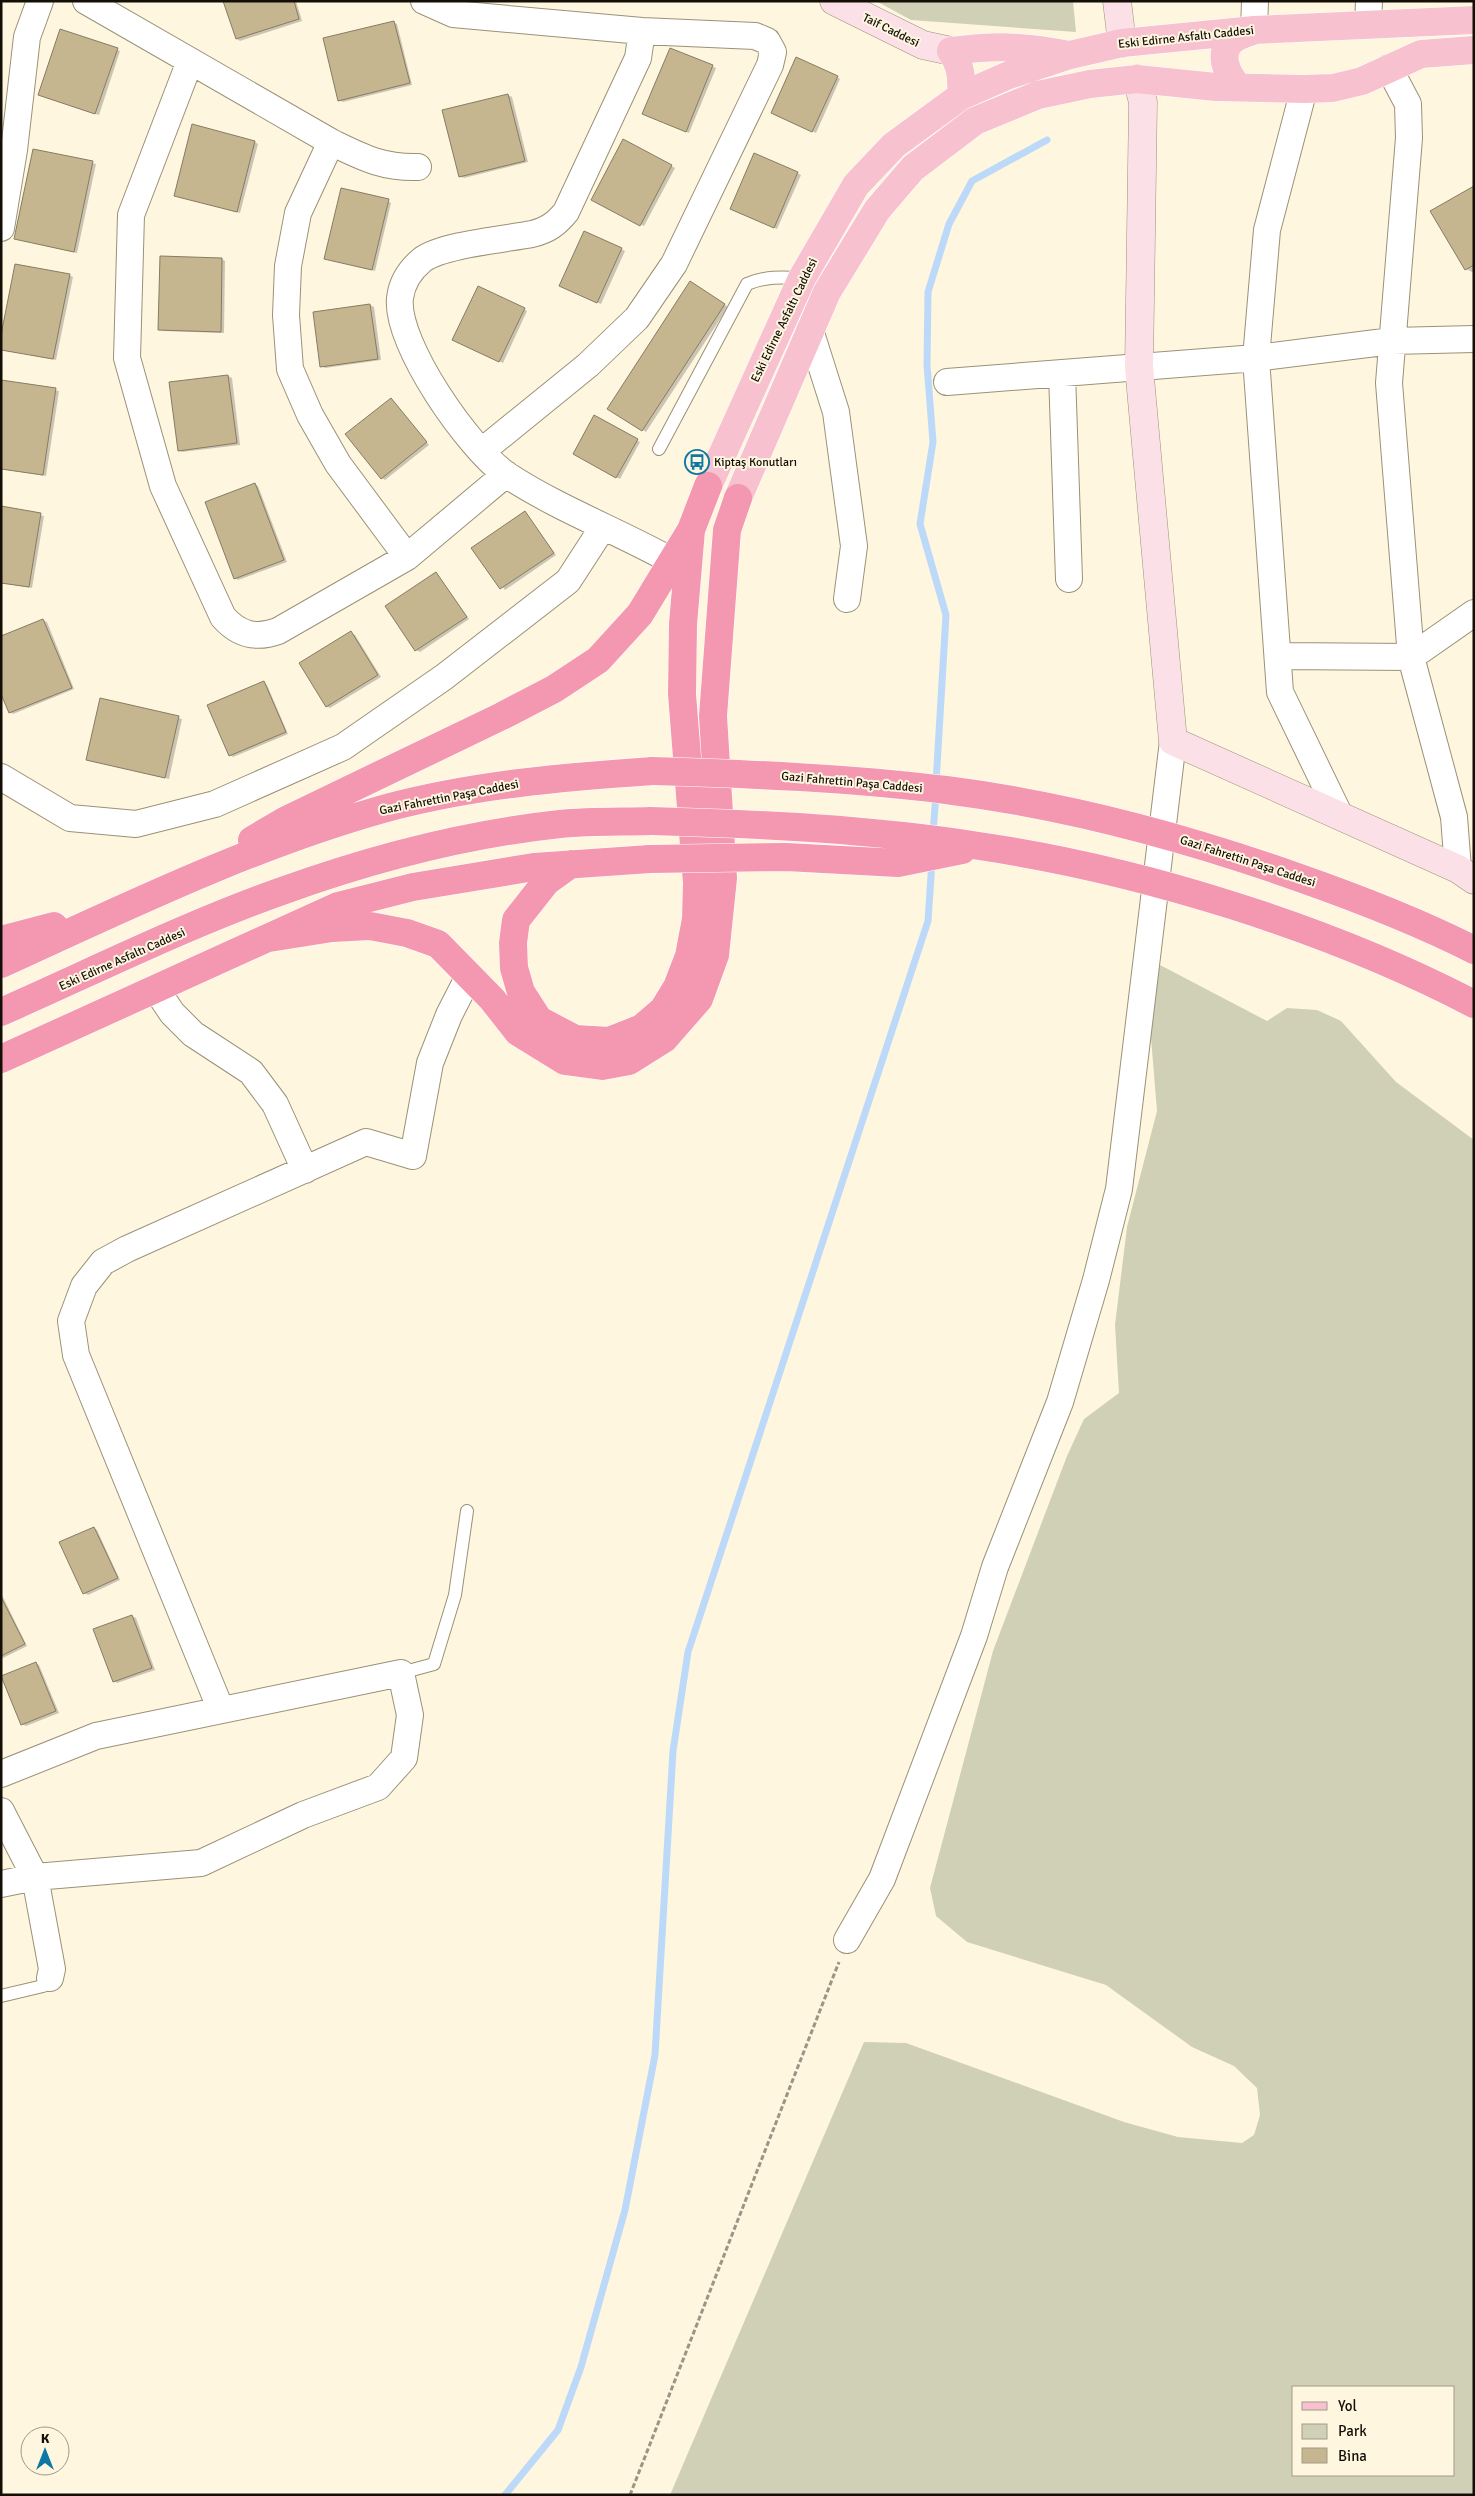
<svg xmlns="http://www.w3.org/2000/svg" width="1475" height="2496" font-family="Signika,sans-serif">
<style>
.green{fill:#cfd0b6;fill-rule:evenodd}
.shadow{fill:#0003}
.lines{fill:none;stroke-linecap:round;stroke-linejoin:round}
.stream{stroke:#bcd9f9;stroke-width:7}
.building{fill:#c5b68f;stroke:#867c64}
.lane-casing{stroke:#9a9177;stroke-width:14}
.street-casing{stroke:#9a9177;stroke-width:28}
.secondary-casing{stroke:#9a9177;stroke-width:29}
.primary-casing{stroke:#fff;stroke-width:29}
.highway-casing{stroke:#fff;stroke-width:29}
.path{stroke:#9c9585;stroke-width:3;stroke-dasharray:5 2.5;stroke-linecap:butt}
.lane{stroke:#fff;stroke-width:12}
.street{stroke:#fff;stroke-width:26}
.secondary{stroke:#fce0e8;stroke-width:28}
.primary{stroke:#f8c1d0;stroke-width:28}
.highway{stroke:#f497b1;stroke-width:28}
.highway-bridge-casing{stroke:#fff;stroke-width:29;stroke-linecap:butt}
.highway-bridge{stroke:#f497b1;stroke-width:28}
.labels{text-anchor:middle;stroke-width:4;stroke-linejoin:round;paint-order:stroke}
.street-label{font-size:12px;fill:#130f06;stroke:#fff6e0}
.poi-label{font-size:12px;fill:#130f06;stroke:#fff6e0;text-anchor:start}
</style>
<rect width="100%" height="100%" fill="#fff6e0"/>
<!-- green -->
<path class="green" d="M876,1H1073L1076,32L911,20Z
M1160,965L1267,1021L1287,1008L1317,1010L1341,1021L1396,1082L1474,1140V2495H670L864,2042L906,2043L1124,2122L1178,2137L1242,2143L1254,2135L1260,2115L1257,2088L1234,2066L1192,2047L1106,1985L967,1942L936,1916L930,1888L993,1651L1067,1456L1084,1419L1119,1393L1115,1325L1127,1227L1157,1111L1148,1001ZM1294,2387H1454V2475H1294Z"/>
<!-- shadow -->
<path class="shadow" d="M224,1H296L302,21L240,41L237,39Z
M393,22L397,24L412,85L343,102L339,100Z
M671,49L716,68L689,133L647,115Z
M117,50L120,51L99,115L39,95Z
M837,77L840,79L816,133L775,115Z
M508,95L512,97L528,162L464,178L460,176Z
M623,141L675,168L644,226L592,199Z
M255,142L258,144L240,213L179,197Z
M92,163L96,164L77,253L15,239Z
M797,173L801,175L777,229L735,211Z
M1474,187V273L1466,269Z
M388,201L391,203L375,271L326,258Z
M585,232L625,251L601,304L564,288Z
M222,259L225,261L224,333L163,331L160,329Z
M69,275L73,277L56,360L3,350Z
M691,283L728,307L646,432L609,408Z
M370,305L374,307L381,360L325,368L322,366L314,313Z
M524,309L527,311L503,363L457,341Z
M228,376L232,378L240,445L182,452L179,450Z
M1,381L59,391L46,476L1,469Z
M391,399L429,445L385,480L382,478Z
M595,417L640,442L620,479L574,454Z
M255,484L258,486L287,562L238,580L235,578Z
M1,508L44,516L32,588L1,583Z
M525,513L556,555L505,590L473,548Z
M436,573L469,619L420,652L416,650Z
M43,620L47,622L74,689L13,714L10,712Z
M351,633L355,635L381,677L330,708L326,706Z
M264,683L267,685L288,734L233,757L230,755Z
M101,700L182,719L169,779L91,761Z
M94,1528L97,1530L120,1580L88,1595L84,1593Z
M1,1593L27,1646L1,1659Z
M132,1616L136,1618L155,1670L117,1683L114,1681Z
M36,1663L39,1665L59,1713L26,1726L22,1724Z"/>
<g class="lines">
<!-- stream -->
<path class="stream" d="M936,783L946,615L920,524L933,442L927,365L928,292L949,224L972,181L1047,140
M933,833L936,794
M505,2495L558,2430L581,2367L625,2210L655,2055L673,1751L688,1652L928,921L932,861"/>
</g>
<!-- building -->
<path class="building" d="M223,1H294L299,19L236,39Z
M394,21L410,83L338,101L323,38Z
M60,29L118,48L95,114L38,95Z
M670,48L713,65L686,132L642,114Z
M796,57L838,76L812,132L771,113Z
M508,94L525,161L459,177L442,110Z
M192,124L255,141L237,212L174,196Z
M623,139L672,165L640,226L591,200Z
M33,149L93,161L74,252L14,239Z
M754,153L798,172L774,228L730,209Z
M1474,186V265L1465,270L1430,211Z
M341,188L389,199L372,270L324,259Z
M584,231L622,248L597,303L559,286Z
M160,256L222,258L221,332L158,330Z
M15,264L70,274L53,359L1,350V335Z
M690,281L725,304L642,431L607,409Z
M478,286L525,308L499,362L452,340Z
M370,304L378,359L320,367L313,312Z
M228,375L237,443L178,451L169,382Z
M1,380L56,388L43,475L1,469Z
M391,398L427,442L381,479L345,434Z
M594,415L638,439L616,478L573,454Z
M255,483L284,560L234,579L205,502Z
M1,506L41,513L29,587L1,583Z
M525,511L554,553L500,589L471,548Z
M436,572L467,617L415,651L385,606Z
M43,619L72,688L9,713L1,694V636Z
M351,631L378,675L326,707L299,663Z
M264,681L286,732L229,756L207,705Z
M100,698L179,716L165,778L86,760Z
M94,1527L118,1578L83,1594L59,1542Z
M1,1597L25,1644L1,1656Z
M132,1615L152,1668L113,1682L93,1629Z
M36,1662L56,1711L21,1725L1,1676Z"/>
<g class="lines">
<defs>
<path id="lane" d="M659,449L747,284C766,276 782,277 802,278
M401,1673L434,1664L455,1595L467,1511
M1,1996L43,1986L50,1978"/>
<path id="street" d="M86,1L331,142C362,157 382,168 418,167
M424,1L453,14L642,31L755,36L767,41L773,52L770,65L674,264L637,318L588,365L482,451
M1368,25L1369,1
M1254,30L1255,1
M642,31L638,58L566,212C556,224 548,230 532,234C506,239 441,245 422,260C410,270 402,282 400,298C395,344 470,450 507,475C559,509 618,531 672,561
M190,61L131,215L127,358L163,486L223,617C239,635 256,639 278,631L407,557L506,474
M1389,68L1408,104L1409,138L1389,383L1411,657L1454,817L1458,869
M1304,89L1267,230L1256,358L1280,692L1339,814
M331,142L298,213L288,266L286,315L290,369L310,415L338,464L407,557
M1,228L14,150L27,37L40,1
M810,330L836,412L854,546L847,599
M1062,373L1069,579
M947,382L1256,358L1392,341L1474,339
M1278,656L1411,657L1474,613
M1,777L70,818L136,824L215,804L343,747L444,677L568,581L603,527
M156,989L172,1013L193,1034L251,1072L275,1104L305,1170
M221,1710L76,1355L71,1321L84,1286L103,1262L127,1249L366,1142L413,1156L430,1063L449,1015L469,976
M1,1774L96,1736L401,1673L410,1715L404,1758L378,1787L303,1815L201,1863L35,1877L1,1884
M1,1811L35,1877L52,1969L50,1978
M847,1940L882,1879L974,1636L995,1567L1060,1402L1096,1280L1119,1189L1173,741"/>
<path id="secondary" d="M834,1L923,45L951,51
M1117,1L1122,43
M1137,79L1143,102L1139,367L1173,741L1458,869L1474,880"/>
<path id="primary" d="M1239,87C1227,76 1216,51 1234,39C1240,35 1247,33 1253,31
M961,96C962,77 961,66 951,51C995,45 1025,46 1069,55
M708,486L802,278L856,185L894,145L961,96L1009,75L1070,55L1122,43L1254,30L1474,20
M738,498L827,292L877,210L913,168L975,121L1038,95L1090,84L1137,79L1216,87L1304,89L1333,88L1362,81L1421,54L1474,50"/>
<path id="highway" d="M252,840L286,820L502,716L554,689L598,660L640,614L691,530L708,486
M571,864L546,882L516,920L513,943L514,968L521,992L539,1020L575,1039L609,1041L642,1028L663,1010L677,987L689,956L696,919L697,883L682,694L683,624L691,530
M269,938L332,928L370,926L407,933L438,944L492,999L518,1032L565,1061L602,1066L629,1061L664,1039L699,999L715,955L723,878L713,716L727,530L738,498
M1,940L54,926
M1,964C126,907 251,846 383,809C471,785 563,777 653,771
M1,1012C94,971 186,925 282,891C371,859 466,834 560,824C590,821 621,822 651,821
M1,1059L338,906L413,887L534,867L650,859"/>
</defs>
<!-- lane casing -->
<use href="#lane" class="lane-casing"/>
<!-- street casing -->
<use href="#street" class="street-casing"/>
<!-- secondary casing -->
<use href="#secondary" class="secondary-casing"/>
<!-- primary casing -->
<use href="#primary" class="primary-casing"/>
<!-- highway casing -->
<use href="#highway" class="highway-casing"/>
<!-- path -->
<path class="path" d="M630,2495L839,1962"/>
<!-- lane -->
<use href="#lane" class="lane"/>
<!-- street -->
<use href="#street" class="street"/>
<!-- secondary -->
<use href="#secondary" class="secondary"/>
<!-- primary -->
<use href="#primary" class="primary"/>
<!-- highway -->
<use href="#highway" class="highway"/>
<defs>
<path id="highway-bridge" d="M653,771C751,774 849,778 946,790C1065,805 1184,837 1297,877C1357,898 1417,921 1474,950
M651,821C761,824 870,829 979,846C1142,870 1328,928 1474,1004
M650,859L786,857L898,863L962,850"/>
</defs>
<!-- highway-bridge casing -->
<use href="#highway-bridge" class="highway-bridge-casing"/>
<!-- highway-bridge -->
<use href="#highway-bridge" class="highway-bridge"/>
</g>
<!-- icons -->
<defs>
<symbol id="bus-ring" viewBox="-11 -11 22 22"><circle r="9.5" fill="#fff6e0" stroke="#0c78a3" stroke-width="1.5"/><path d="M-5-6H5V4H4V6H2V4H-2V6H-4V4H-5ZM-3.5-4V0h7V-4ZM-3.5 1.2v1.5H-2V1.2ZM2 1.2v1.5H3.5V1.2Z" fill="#0c78a3"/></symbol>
</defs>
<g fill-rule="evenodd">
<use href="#bus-ring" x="683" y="448" width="28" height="28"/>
</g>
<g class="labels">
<!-- street labels -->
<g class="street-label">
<text transform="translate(891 30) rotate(26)" y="4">Taif Caddesi</text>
<text transform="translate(1186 37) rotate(-6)" y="4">Eski Edirne Asfaltı Caddesi</text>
<text transform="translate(784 320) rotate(-64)" y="4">Eski Edirne Asfaltı Caddesi</text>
<text transform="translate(852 782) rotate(5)" y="4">Gazi Fahrettin Paşa Caddesi</text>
<text transform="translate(449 797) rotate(-11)" y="4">Gazi Fahrettin Paşa Caddesi</text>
<text transform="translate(1248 861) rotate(18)" y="4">Gazi Fahrettin Paşa Caddesi</text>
<text transform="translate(122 959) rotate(-24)" y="4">Eski Edirne Asfaltı Caddesi</text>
</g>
<!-- poi labels -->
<g class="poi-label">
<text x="714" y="466">Kiptaş Konutları</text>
</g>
</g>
<!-- border -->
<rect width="1475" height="2496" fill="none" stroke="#130f06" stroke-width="5"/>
<!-- legend -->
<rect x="1292" y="2386" width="162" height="90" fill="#fff6e0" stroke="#a19a89"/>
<rect x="1302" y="2402" width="25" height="8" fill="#f8c1d0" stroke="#a19a89"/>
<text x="1338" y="2411" font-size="15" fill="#130f06">Yol</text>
<rect x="1302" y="2424" width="25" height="15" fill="#cfd0b6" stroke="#a19a89"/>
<text x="1338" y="2436" font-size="15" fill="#130f06">Park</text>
<rect x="1302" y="2448" width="25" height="15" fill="#c5b68f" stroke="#a19a89"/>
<text x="1338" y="2461" font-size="15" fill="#130f06">Bina</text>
<!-- north arrow -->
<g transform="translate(45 2451)"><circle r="24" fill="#fff6e0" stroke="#a19a89"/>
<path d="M0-4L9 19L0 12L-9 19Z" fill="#0c78a3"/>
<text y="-8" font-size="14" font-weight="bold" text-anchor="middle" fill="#130f06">K</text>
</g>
</svg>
